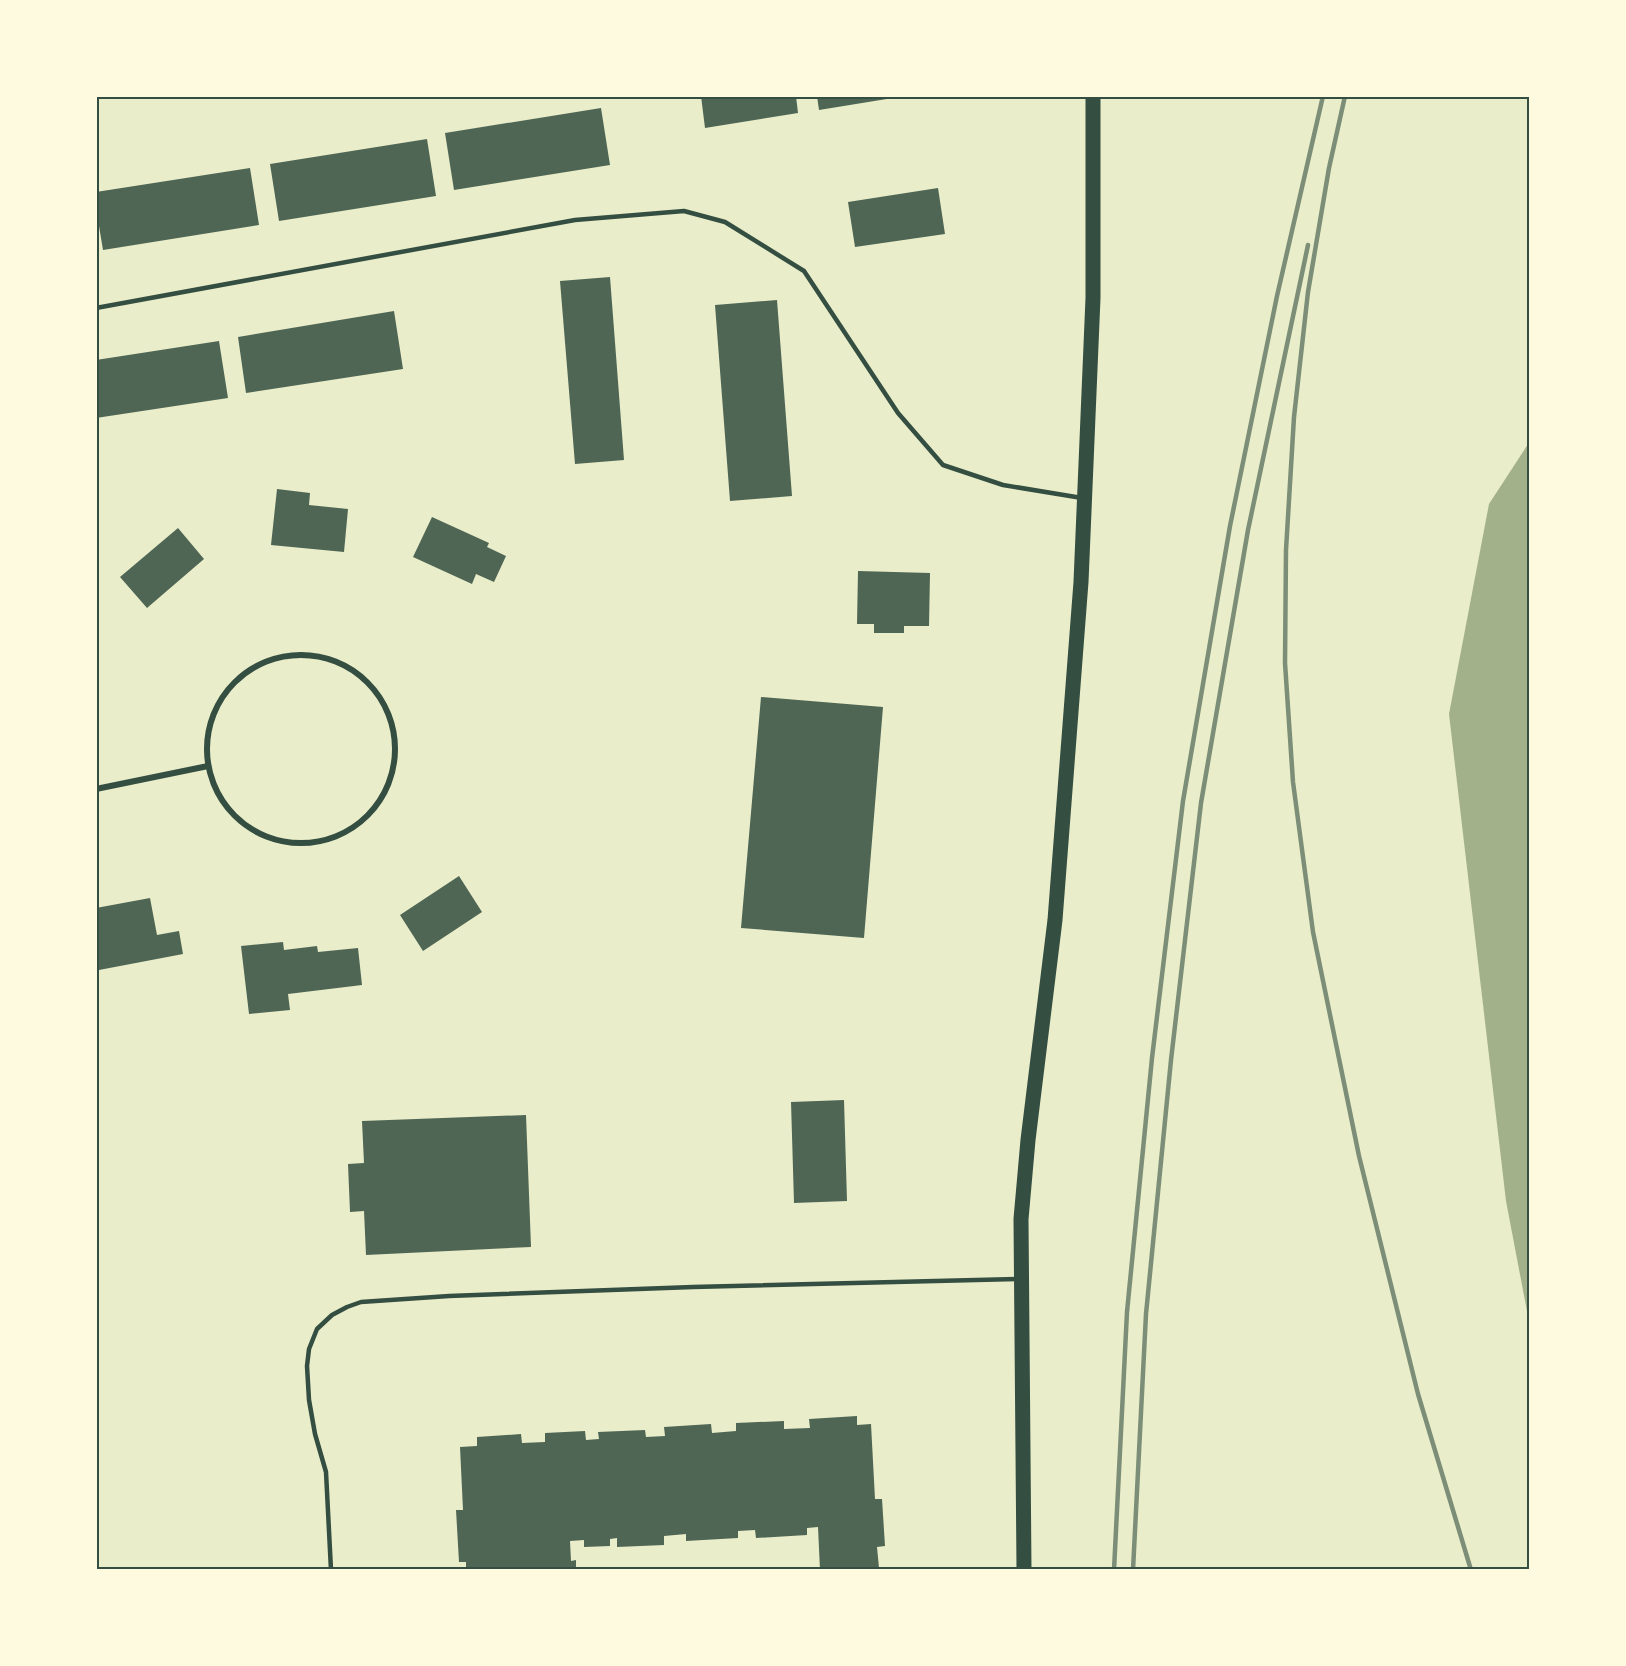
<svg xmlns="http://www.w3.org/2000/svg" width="1626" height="1666" font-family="'Roboto Serif',serif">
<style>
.water{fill:#a3b18a}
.building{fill:#4f6655}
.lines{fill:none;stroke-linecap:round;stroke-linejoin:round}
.service{stroke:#344e41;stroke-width:4.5}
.minor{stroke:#344e41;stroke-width:6}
.primary{stroke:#344e41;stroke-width:15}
.rail{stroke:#7c8e77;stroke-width:4.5}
.neatline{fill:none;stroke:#344e41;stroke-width:2}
</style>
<rect width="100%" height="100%" fill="#e9edc9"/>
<!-- water -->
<path class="water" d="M1530,441V1327L1506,1201L1449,714L1489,504Z"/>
<!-- building -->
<path class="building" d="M701,96H796L798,113L705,128Z
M817,96H899V97L819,110Z
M601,108L610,165L454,190L445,133Z
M427,139L436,196L279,221L270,164Z
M250,168L259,225L103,250L96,208V192Z
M938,188L945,234L855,247L848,202Z
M610,277L624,460L575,464L560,281Z
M777,300L792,496L730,501L715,305Z
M394,311L403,369L246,393L238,337Z
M219,341L228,398L96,418V360Z
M277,489L310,493L309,505L348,509L344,552L271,545Z
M432,517L489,543L487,547L506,556L494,582L476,574L472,584L413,557Z
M178,528L204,559L147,608L120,577Z
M858,571L930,573L929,626H904V633H874V624H857Z
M761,697L883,707L864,938L741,928Z
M459,876L482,912L423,951L400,915Z
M150,898L157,935L179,931L183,954L99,970L96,956V908Z
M283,942L284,950L317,946L318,952L358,948L362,985L288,994L290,1010L249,1014L241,946Z
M844,1100L847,1201L794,1203L791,1102Z
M526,1115L531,1247L366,1255L364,1211L350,1212L348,1164L364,1163L362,1121Z
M857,1416V1425L871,1424L875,1499H882L885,1546L877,1547L879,1568L820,1570L818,1527L807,1528V1535L756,1538L755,1530L738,1531V1538L686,1541V1534L664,1536V1545L617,1547V1538L610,1539V1546L584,1547V1540L570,1541L571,1561L576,1560V1570H466V1562H459L456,1510H463L460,1447L477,1446V1437L521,1434L522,1443L545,1442V1433L585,1431L586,1440L599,1439L598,1432L645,1430L646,1437L665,1436L664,1427L711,1424L712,1433L736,1431V1423L784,1421V1429L810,1428L809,1419Z"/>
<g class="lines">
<!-- service -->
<path class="service" d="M96,308L575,220L684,211L725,222L804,271L898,413L943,465L1003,485L1082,498
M331,1570L326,1472L315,1434L309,1400L307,1366L309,1349L317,1329L332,1315L347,1307L361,1302L449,1296L693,1287L1017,1279"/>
<!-- minor -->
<path class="minor" d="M207 749a94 94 0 1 1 188 0a94 94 0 1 1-188 0Z
M96,789L208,766"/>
<!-- primary -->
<path class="primary" d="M1024,1570L1021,1219L1028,1140L1055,920L1081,582L1093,298V96"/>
<!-- rail -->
<path class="rail" d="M1345,96L1329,168L1308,292L1294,417L1286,550L1285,663L1293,782L1313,932L1359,1156L1418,1394L1471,1570
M1114,1570L1127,1312L1152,1058L1183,801L1230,526L1277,296L1323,96
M1133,1570L1146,1314L1171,1060L1201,803L1248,530L1308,245"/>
</g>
<!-- border -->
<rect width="1626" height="1666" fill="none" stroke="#fefae0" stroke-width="195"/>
<rect x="98" y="98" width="1430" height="1470" class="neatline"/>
</svg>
